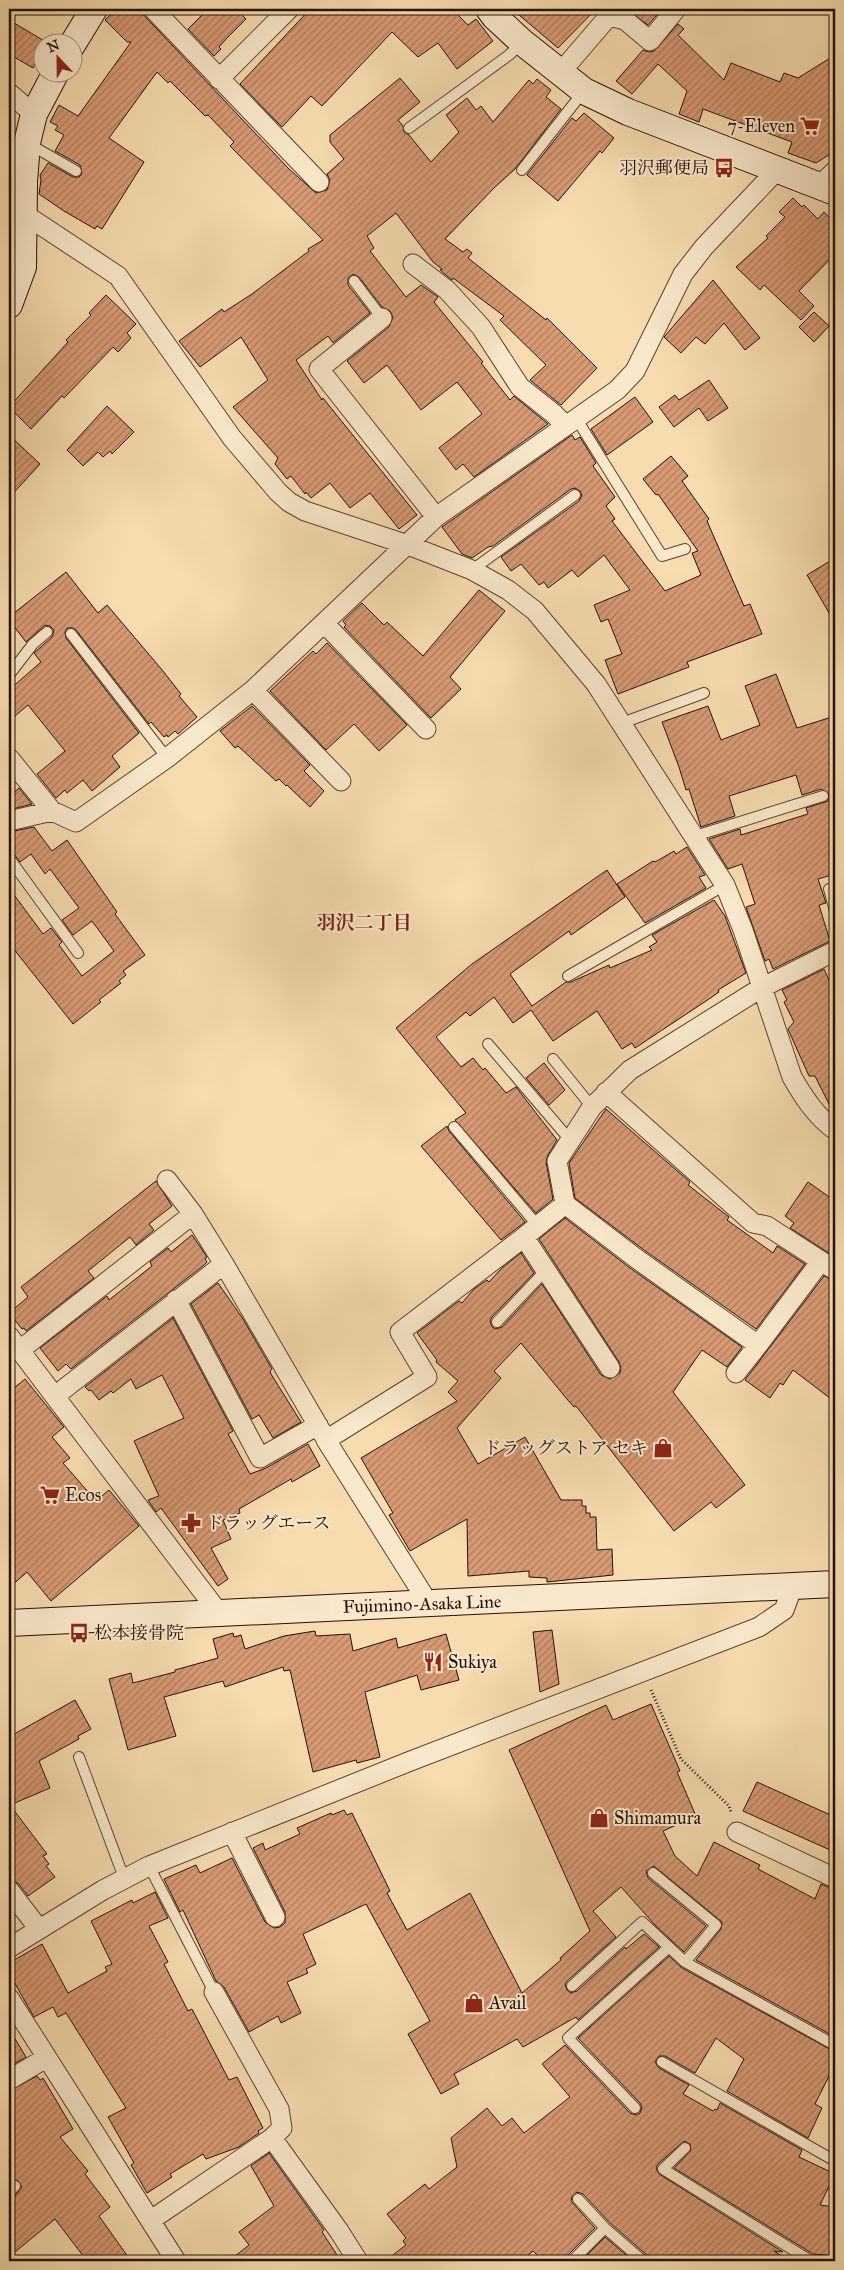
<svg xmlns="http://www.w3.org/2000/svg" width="844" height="2270" font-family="'IM FELL Great Primer','Noto Serif JP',serif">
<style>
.building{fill:url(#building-hatch);stroke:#241009}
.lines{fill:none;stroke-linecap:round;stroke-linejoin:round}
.lane-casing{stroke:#584332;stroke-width:12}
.street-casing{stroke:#584332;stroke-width:21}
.secondary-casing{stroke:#241009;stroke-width:28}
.path{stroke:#241009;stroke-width:3;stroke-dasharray:1 2.5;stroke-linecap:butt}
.lane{stroke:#f9e8cb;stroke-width:10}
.street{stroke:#f9e8cb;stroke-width:19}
.secondary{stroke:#f9e8cb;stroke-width:26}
.labels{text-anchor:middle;stroke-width:4;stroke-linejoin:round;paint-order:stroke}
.poi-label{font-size:18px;fill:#241009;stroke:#f9e8cb;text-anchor:start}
.street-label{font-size:18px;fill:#241009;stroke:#f9e8cb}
.neighbourhood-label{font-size:19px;font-weight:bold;fill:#7a1f14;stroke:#f9e8cb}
</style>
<defs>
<pattern id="building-hatch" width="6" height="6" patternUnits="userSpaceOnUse" patternTransform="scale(1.25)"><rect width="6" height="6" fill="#d89a75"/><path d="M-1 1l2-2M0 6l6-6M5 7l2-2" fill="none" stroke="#af7c5e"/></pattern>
</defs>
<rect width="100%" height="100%" fill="#f6dcaf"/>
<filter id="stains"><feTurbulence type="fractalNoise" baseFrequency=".004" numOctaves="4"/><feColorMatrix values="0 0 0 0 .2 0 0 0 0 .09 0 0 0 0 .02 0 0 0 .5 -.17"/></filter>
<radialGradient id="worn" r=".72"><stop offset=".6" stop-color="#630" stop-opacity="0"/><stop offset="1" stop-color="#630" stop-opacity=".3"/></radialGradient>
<!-- building -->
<path class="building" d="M116,9H138L289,169L316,193L327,190L330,180L327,174L344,159L330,142V135L400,78L420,102L398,120L403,126L404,132L409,135L431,162L459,132L446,115L467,98L476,110L481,106L493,122L529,80L533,84L537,79L551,90L546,97L561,109L515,169L494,188L445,239L463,252L467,249L472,253L468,258L546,320L547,318L597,368L561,405L530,380L546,365L500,320L504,316L453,278L452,280L440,270L442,269L433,262L396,213L367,236L374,248L370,251L406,297L421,285L438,297L434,302L483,362L481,363L510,400L514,396L548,424L474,477L463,464L456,470L439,448L482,414L457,382L421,410L387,365L364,383L347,361L389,327L393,317L390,311L382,307L359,277L353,274L348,278V285L370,313L333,343L328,336L296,360L322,400L323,398L417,515L399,529L370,493L350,508L330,483L311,498L306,492L305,494L291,476L287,479L275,464L278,458L233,407L268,380L241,337L200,367L179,341L222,309L224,312L252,294L309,251L308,249L323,240L230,146L234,142L208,115L205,116L170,81L168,83L157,72L109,138L144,162L102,229L97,226L95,229L64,211L39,194L41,180L40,175L48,163L73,177H79L82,174L80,165L55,151L64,135L55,130L58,126L50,122L59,105L78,116L131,42H127L105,20Z
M208,9H236L246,19L227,38L219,47L221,49L214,56L188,29Z
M310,9H452L468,25L476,19L493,41L457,69L438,43L418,57L392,32L322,106L311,96L282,127L240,84Z
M512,9H596L558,48Z
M626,9H660L661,10L648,25Z
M9,20L46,42H42V51L33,68L9,54Z
M678,24L684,29L678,35L724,80L731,63L780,82L784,73L798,78L835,55V151L816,163L788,153L792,142L703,109L699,122L679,114L687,91L658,64L632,94L616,81L643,50L649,52L654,51Z
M584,113L614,138L602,153L600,151L558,201L527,175L572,118L576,121Z
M793,198L802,207L804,205L818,219L824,212L835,223V254L799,291L814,306L801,320L764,285L760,290L736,267L768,238L766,236L785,217L779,212Z
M713,280L760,338L745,350L724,323L705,344L696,337L681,353L664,337Z
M106,295L136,324L127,333L131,338L118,352L113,347L64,398L62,396L31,429L9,407L68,342L66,340L91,315L89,313Z
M814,312L829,326L814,342L799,327Z
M709,380L728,408L708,421L699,408L674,427L659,407L675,395L679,400Z
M635,397L653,422L607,455L591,429Z
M107,406L134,432L112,454L110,451L103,457L98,452L83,466L67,450Z
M9,435L40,464L9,498Z
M572,435L575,440L580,437L596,463L593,466L615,497L606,506L615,519L612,521L665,591L701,575L692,553L698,551L658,494L656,495L643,479L671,456L688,476L682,481L709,519L707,521L744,606L750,604L762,634L687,662L689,667L618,694L605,660L622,654L608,619L601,622L594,605L630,590L604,555L578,577L572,570L548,588L544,582L539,585L521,564L511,571L501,557L579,501L582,495L580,491L575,488L571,489L493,546L488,547L472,558L462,554L442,527Z
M835,558V623L807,575Z
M66,572L98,613L107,605L163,671L181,694L179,696L197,717L178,734L175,731L168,737L167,735L164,737L151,722L149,724L76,630L73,628H67L65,632L66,638L139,733L112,756L120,767L92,791L83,780L67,793L65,790L56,798L37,774L65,751L28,705L9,721V690L41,662L34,653L52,637L54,630L50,626L45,625L26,642L9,620V617Z
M479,590L505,611L450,677L461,689L431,718L344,627L346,625L343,621L362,603L384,625L387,622L423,656Z
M327,643L407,725L379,751L354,724L326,750L270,691L313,651L316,654Z
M776,674L797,728L835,716V874L818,879L826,903L819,905L830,941L773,969L769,959L765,961L746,907L755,904L742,864L728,869L709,839L740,829L741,835L808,814L806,808L828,801L829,794L821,789L802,795L796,775L729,796L735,816L701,827L689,789L686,790L679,767L662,722L708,706L721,740L760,725L745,686Z
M252,706L310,765L304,771L324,791L310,807L287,785L286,786L279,779L276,781L238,746L235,748L220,731Z
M19,788L32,804L9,810V794L10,796Z
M34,827L52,851L67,840L117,912L115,914L145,955L123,971L126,975L119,981L121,983L99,1000L101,1002L73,1024L9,943V888L43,934L51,928L62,942L59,945L82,976L114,951L92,921L73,935L62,920L79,908L50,869L45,874L31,854L20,862L14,854L9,851V832Z
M687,847L705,875L699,877L706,888L645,923L617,884L653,861L655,862L674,851L676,854Z
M607,870L625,897L571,935L569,931L510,974L532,1006L566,982H571L609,965L610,968L652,950L649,947L657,942L652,935L714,900L725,916L746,973L718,990L719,992L709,999L635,1048L632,1043L622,1049L597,1011L553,1041L531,1010L513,1023L494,997L470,1016L466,1012L436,1037L461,1067L473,1058L483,1070L485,1068L506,1093L516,1087L557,1140L548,1155L546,1162L553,1199L536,1213L455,1120L466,1113L396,1028L472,964Z
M824,969L835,993V1116L815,1076H809L800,1056L788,1029L794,1022L784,1002L787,1000L782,990Z
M544,1063L565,1090L549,1105L526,1078Z
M606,1109L690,1182L688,1185L729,1217L727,1220L773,1253L777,1246L805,1264L756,1329L644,1250L575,1198L569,1163Z
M447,1126L449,1131L525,1222L501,1240L421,1146Z
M156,1181L172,1206L149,1224L154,1230L136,1245L130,1237L88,1271L94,1278L26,1331L24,1328L22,1329L9,1313L28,1297L21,1287Z
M808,1182L835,1201V1257L790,1228L794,1223L785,1216Z
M565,1218L630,1268L742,1347L727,1367L702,1350L673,1392L745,1485L716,1508L711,1502L674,1531L576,1406L574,1407L566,1398L521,1343L494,1371L501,1378L457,1428L478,1464L525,1437L561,1500H582V1506H586V1513H590V1517H596L597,1550L612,1549L613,1575L547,1582V1578L529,1577V1571L468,1576L467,1519L410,1551L389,1515L393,1513L361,1458L457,1401L448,1392L458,1381L436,1362L437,1360L417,1333L459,1301L462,1303L474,1289L487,1280L489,1282L502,1268L521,1253L534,1273L492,1317L490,1321L492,1327L496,1329L502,1327L542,1284L601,1375L610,1379L620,1373L621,1368L619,1362L539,1239Z
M192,1235L207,1257L205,1259L207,1262L204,1265L71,1369L66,1364L58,1371L40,1348L107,1296L109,1300L152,1266L150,1262L168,1248L171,1252Z
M824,1276L835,1281V1402L793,1370L783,1385L780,1383L770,1398L745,1380Z
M218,1283L243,1319L272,1369L270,1371L271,1374L301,1422L273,1438L259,1415L252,1419L191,1304Z
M173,1318L233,1431L228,1434L250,1474L266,1468L308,1444L320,1466L292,1482L291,1479L239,1509L240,1513L223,1520L231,1539L211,1548L228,1579L218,1586L161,1508L156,1512L148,1500L159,1496L134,1441L184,1418L162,1375L136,1389L131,1379L113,1393L111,1391L99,1400L91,1390L89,1391L85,1387Z
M25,1379L64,1427L52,1437L70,1458L63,1463L96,1501L109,1490L139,1526L51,1601L27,1572L9,1588V1392Z
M552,1630L559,1684L540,1692L533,1632Z
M315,1631L316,1636L350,1634L353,1651L396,1638L398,1648L446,1634L459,1680L421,1690L417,1675L365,1692L380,1757L357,1763L356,1760L313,1772L290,1670L284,1671L283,1667L225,1687L223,1681L164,1697L176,1736L128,1750L109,1679L131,1673L133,1683L175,1672V1670L218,1658L213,1639L233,1633L234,1637L241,1635L245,1649L284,1636Z
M75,1700L91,1729L78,1736L79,1739L39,1761L50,1788L10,1805L47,1854L43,1856L49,1864L46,1866L55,1877L28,1896L18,1883L9,1879V1737Z
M651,1704L680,1771L677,1772L696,1816L663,1831L675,1856L697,1876L714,1842L760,1865L758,1869L815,1899L821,1884L835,1890V2037L696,1960L721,1929L722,1922L654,1866L646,1871L648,1878L706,1926L684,1952L655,1925L621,1887L593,1911L616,1937L567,1981L565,1984L567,1990L570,1993L577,1991L625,1947L626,1949L644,1934L659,1947L578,2020L576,2017L523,2047L517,2039L454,2074L459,2084L441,2094L408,2034L430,2021L366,1904L303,1934L316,1964L306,1969L308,1973L287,1982L301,2013L281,2023L278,2016L249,2032L224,1987L216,1981L183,1910L180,1912L164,1879L196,1865L200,1873L232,1858L265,1922L274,1928L280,1927L285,1923V1912L253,1848L263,1843L265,1850L300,1834L297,1828L331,1813L332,1815L344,1810L347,1815L352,1813L390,1891L387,1893L407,1930L470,1893L522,1993L561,1960L560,1958L590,1931L509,1750L606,1705L613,1720Z
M757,1782L835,1817V1839L830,1850L743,1811Z
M155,1892L168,1918L149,1926L168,1962L164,1964L188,2011L192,2009L229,2080L237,2077L263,2128L258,2131L259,2133L239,2147L206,2159L203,2154L170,2174L172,2177L147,2193L131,2165L134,2163L108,2117L126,2108L66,2013L58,2017L53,2007L34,2017L9,1973V1963L42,1944L68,1993L107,1971L105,1967L112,1964L91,1921L132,1900L133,1903Z
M669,1956L682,1968L835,2052V2064L815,2104L822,2108L808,2138L727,2091L744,2059L716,2038L695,2073L665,2056H659L655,2062L659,2068L689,2085L683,2094L713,2111L715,2109L717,2110L720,2103L802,2150L799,2157L835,2174L820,2205L835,2207L833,2256L813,2254L674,2168L691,2150L690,2144L684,2141L658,2164L656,2168L659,2174L783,2252L774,2251L790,2261H650L648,2256L610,2223L583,2194L577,2192L572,2197L571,2201L595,2228L567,2256L565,2261H543L533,2251L521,2261H385L406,2245L403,2241L406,2238L387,2214L425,2184L429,2189L457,2167L451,2138L487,2108L502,2126L512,2118L524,2133L570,2097L542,2064L565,2045L630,2113L636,2115L640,2113L642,2107L640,2103L578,2038Z
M9,2029L26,2057L9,2067Z
M37,2076L40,2080L43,2078L73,2129L60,2137L88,2171L85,2174L110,2207L99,2216L131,2261H87L55,2219L9,2257V2199L14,2197L22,2187L17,2180L9,2183V2091Z
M269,2153L324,2230L322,2232L341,2261H229L249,2245L239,2232L274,2206L251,2166Z
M605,2237L633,2261H581Z"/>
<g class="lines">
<defs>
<path id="lane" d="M409,128L509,55L522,43
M29,144L76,171
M522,170L583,92
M354,281L382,318
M576,418L662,556L685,549
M472,570L575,495
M71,634L167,758
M9,675L33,644L47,632
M622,723L704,693
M695,836L823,796
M9,858L78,953
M829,889L835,911
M568,976L725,885
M488,1044L570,1140
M553,1059L592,1107
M454,1127L538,1226
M497,1322L545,1271
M79,1757L124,1878
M149,1866L214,1992
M653,1873L716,1925L685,1962
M572,1986L642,1922L685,1962L835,2045
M662,2062L835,2161
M635,2108L568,2038L668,1948
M685,2148L663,2169L811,2261
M9,2192L15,2186
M578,2199L605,2228L643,2261
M572,2261L605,2228"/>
<path id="street" d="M153,9L319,182
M560,73L609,16L625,20L650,41L676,9
M219,79L289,9
M9,93L34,114
M820,185L835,171
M24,214L118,276L232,438L278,492L289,502L305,511L408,545L472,570L508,590L535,611L596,684L725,885L743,930L792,1077C804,1098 816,1116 835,1130
M413,264L447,290L481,327L520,387L554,414L565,425
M382,318L319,369L436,517
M324,623L426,729
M253,690L341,781
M9,758L52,811
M9,821L52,811L76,822L167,758L253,690L436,517L617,390L635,371L683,274L704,247L778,169
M835,951L761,988L630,1070L592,1107L557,1161L565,1204L637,1259L758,1345L821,1261L835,1270
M606,1092L753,1223L767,1226L821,1261
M565,1204L524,1237L610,1368
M224,1264L324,1436
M176,1300L260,1458L318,1425
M9,1336L219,1613
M20,1350L193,1214
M736,1373L758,1345
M55,1396L224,1264L193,1214L167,1180
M429,1604L326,1440L427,1377L400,1332L524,1237
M232,1832L275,1917
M737,1832L835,1878
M9,1890L39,1929
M9,1948L103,1890L149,1866L408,1762L759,1627L784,1610L793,1586
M9,1998L176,2261
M9,2080L46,2058
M272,2138L339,2231L358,2261
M151,2220L272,2138L282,2128L279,2109L214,1992"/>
<path id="secondary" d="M489,9L495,17L522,42L584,91L628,112L835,192
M72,45L94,9
M9,305L23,267L24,182L27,143L34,114L56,72
M9,1623L835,1584"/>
</defs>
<!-- lane casing -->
<use href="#lane" class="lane-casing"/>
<!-- street casing -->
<use href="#street" class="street-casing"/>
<!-- secondary casing -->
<use href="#secondary" class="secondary-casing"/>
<!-- path -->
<path class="path" d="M651,1690L681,1759L729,1806L731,1812"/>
<!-- lane -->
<use href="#lane" class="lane"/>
<!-- street -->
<use href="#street" class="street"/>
<!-- secondary -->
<use href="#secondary" class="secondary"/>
</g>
<!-- icons -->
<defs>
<symbol id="supermarket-bare" viewBox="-9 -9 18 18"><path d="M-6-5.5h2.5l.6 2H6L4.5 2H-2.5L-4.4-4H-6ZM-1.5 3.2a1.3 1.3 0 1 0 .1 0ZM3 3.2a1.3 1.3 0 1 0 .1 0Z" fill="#8f2418" stroke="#f9e8cb" stroke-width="2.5" paint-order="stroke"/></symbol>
<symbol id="bus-bare" viewBox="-9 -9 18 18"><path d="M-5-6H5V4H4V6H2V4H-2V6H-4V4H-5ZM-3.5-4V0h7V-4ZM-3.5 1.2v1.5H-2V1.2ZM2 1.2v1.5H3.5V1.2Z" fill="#8f2418" stroke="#f9e8cb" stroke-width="2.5" paint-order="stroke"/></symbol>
<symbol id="shop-bare" viewBox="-9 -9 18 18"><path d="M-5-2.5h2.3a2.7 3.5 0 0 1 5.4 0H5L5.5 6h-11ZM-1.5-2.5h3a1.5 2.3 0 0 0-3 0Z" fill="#8f2418" stroke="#f9e8cb" stroke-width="2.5" paint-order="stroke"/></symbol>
<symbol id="pharmacy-bare" viewBox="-9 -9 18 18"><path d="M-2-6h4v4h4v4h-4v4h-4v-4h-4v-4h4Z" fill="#8f2418" stroke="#f9e8cb" stroke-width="2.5" paint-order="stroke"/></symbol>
<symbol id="restaurant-bare" viewBox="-9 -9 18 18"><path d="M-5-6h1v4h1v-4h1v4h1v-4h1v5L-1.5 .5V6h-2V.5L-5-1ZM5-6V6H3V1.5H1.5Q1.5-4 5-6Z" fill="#8f2418" stroke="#f9e8cb" stroke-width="2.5" paint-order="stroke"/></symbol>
</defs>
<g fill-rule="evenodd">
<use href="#supermarket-bare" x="796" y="112" width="28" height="28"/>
<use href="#bus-bare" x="710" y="154" width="28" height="28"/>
<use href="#shop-bare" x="649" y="1434" width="28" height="28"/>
<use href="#supermarket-bare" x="36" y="1481" width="28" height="28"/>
<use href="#pharmacy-bare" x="177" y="1509" width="28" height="28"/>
<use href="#bus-bare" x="65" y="1619" width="28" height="28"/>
<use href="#restaurant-bare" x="419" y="1648" width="28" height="28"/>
<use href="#shop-bare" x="585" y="1804" width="28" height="28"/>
<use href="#shop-bare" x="460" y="1989" width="28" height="28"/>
</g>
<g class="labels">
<!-- poi labels -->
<g class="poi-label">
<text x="795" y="132" text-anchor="end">7-Eleven</text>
<text x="709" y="174" text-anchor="end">羽沢郵便局</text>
<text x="648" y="1454" text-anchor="end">ドラッグストア セキ</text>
<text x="65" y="1501">Ecos</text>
<text x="206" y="1529">ドラッグエース</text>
<text x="94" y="1639">松本接骨院</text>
<text x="448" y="1668">Sukiya</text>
<text x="614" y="1824">Shimamura</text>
<text x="489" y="2009">Avail</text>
</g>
<!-- street labels -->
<g class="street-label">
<text transform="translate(422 1604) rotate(-2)" y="6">Fujimino-Asaka Line</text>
</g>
<!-- neighbourhood labels -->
<g class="neighbourhood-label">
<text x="364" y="929">羽沢二丁目</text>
</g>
</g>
<!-- margin -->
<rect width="844" height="2270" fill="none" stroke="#f6dcaf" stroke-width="30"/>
<rect x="10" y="10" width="824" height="2250" fill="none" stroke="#241009" stroke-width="2.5"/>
<rect x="15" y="15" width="814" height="2240" fill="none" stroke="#241009"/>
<!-- north arrow -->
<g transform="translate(58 58) rotate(338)"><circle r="24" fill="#f9e8cb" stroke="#a4927d"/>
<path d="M0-4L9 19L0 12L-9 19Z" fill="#8f2418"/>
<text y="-8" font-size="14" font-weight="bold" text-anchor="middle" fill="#241009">N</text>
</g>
<rect width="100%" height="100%" filter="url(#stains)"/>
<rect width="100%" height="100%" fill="url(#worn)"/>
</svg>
